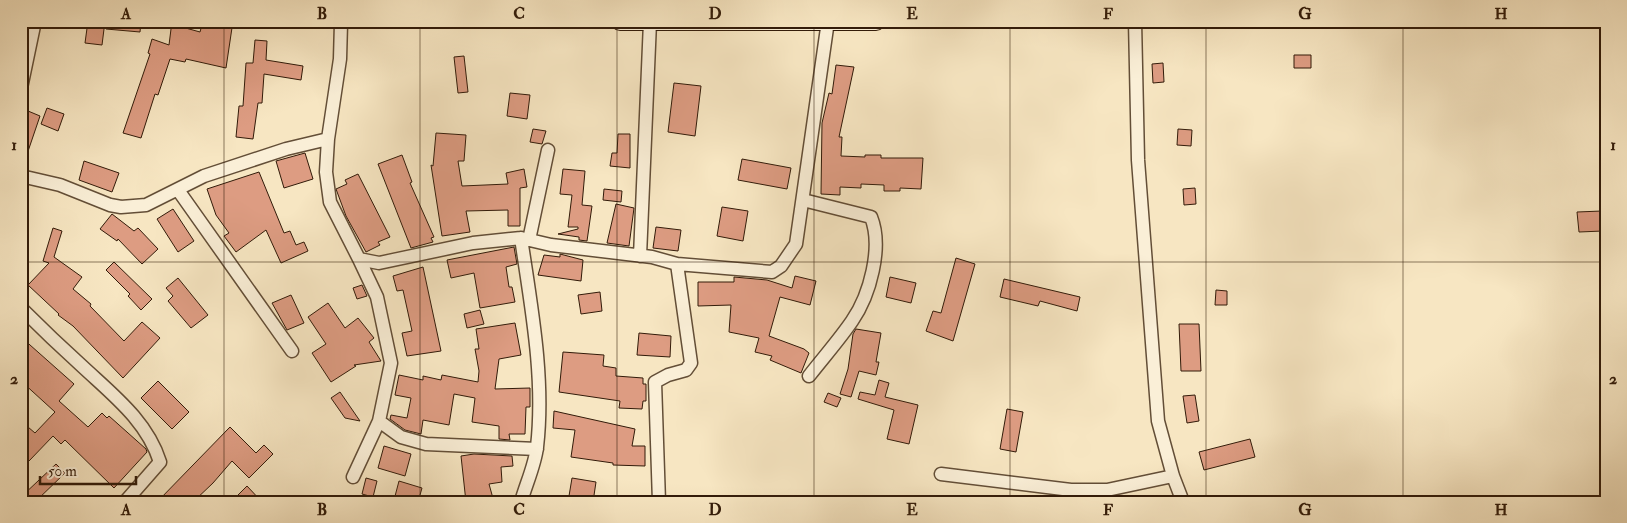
<svg xmlns="http://www.w3.org/2000/svg" width="1627" height="523" font-family="'IM FELL Double Pica',serif">
<style>
.building{fill:#dd9c82;stroke:#321b09}
.lines{fill:none;stroke-linecap:round;stroke-linejoin:round}
.minor-casing{stroke:#634e37;stroke-width:15}
.secondary-casing{stroke:#321b09;stroke-width:20}
.minor{stroke:#faefd7;stroke-width:12}
.secondary{stroke:#faefd7;stroke-width:18}
.grid{fill:none;stroke:#321b09;stroke-width:1;stroke-opacity:0.55}
.neatline{fill:none;stroke:#321b09;stroke-width:2}
.grid-label{font-size:16px;text-anchor:middle;font-weight:bold;fill:#321b09}
</style>
<rect width="100%" height="100%" fill="#f7e6c2"/>
<filter id="stains"><feTurbulence type="fractalNoise" baseFrequency=".004" numOctaves="4"/><feColorMatrix values="0 0 0 0 .2 0 0 0 0 .09 0 0 0 0 .02 0 0 0 .5 -.17"/></filter>
<radialGradient id="worn" r=".72"><stop offset=".6" stop-color="#630" stop-opacity="0"/><stop offset="1" stop-color="#630" stop-opacity=".3"/></radialGradient>
<!-- building -->
<path class="building" d="M88,21H105L102,45L85,43Z
M106,21H141L140,32L106,29Z
M172,21H182V27L200,32L203,21L223,24V21H233L226,68L186,59L185,62L170,59L158,95L155,94L141,138L123,133L150,54L148,53L152,39L169,45Z
M255,40L267,41L266,60L303,66L301,80L264,74L262,103H258L253,139L236,137L239,106H243L246,63H253Z
M1294,55H1311V68H1294Z
M464,56L468,92L458,93L454,57Z
M1163,63L1164,82L1153,83L1152,64Z
M836,65L854,67L839,137H842L841,156L865,157V155H881V158H923L921,189L900,188V191H884V185L861,184V188L840,187V195L821,194L822,123L829,93L832,94Z
M674,83L701,86L695,136L668,132Z
M510,93L530,95L527,119L507,116Z
M47,108L64,114L58,131L41,124Z
M28,111L40,116L23,166L21,132Z
M533,129L546,131L542,144L530,142Z
M1178,129L1192,130L1191,146L1177,145Z
M436,133L466,135L464,161H458L462,186L508,184L506,173L524,169L527,187L520,188V226H508V210L466,211L470,232L442,236L431,165L433,166Z
M618,134H630V168L610,166L612,153H617Z
M305,153L313,179L284,188L276,161Z
M402,155L412,182L410,183L434,237L431,238L433,242L411,248L378,164Z
M742,159L791,168L787,189L738,180Z
M84,161L119,173L112,192L79,180Z
M563,169L585,171L582,205L592,206L587,241L579,240V237L558,234L578,229V227H568L572,195L560,194Z
M259,172L284,233L290,231L296,245L304,242L308,251L281,263L266,230L236,252L224,236L229,233L216,215L207,189Z
M358,174L390,237L378,242L380,245L366,252L346,216L336,189L347,184L345,180Z
M1195,188L1196,204L1184,205L1183,189Z
M604,189L622,191L621,202L603,200Z
M616,204L634,208L629,246L607,243Z
M722,207L748,211L743,241L717,236Z
M173,209L194,241L178,252L157,219Z
M1602,211L1603,231L1579,232L1577,212Z
M112,214L134,231L138,228L158,249L142,264L118,239L117,241L100,229Z
M656,227L681,230L678,251L653,248Z
M53,228L62,231L54,257L82,277L73,289L91,304L90,306L124,341L142,322L160,338L123,378L73,326L58,315L59,314L28,285L49,263L43,261Z
M514,247L517,264L506,267L509,287H512L515,302L480,308L474,273L451,278L447,260Z
M560,254L583,260L581,281L538,275L544,255L560,257Z
M956,258L975,264L953,341L926,331L933,311L941,313Z
M114,262L152,299L141,310L128,296L130,294L106,270Z
M423,267L441,351L407,356L402,333L412,331L403,290L397,291L393,276Z
M795,276L816,281L810,305L780,297L769,336L804,349L809,353L801,373L770,360L772,356L755,352L759,338L729,332L731,305L698,306V282H734V277L767,280L792,288Z
M890,277L916,283L911,303L886,297Z
M178,278L208,315L191,328L168,301L173,296L166,288Z
M1004,279L1080,297L1077,311L1040,301L1038,306L1000,297Z
M362,285L367,296L357,299L353,288Z
M1216,290L1227,291V305H1215Z
M600,292L602,311L581,314L578,295Z
M291,295L304,323L287,330L272,303Z
M328,303L345,328L358,318L374,338L369,342L381,361L354,365L356,366L331,382L312,353L326,344L308,317Z
M480,310L484,324L467,328L464,314Z
M515,323L521,355L499,359L495,389L530,388V407H526L525,434H509L510,440L499,439V426L472,422L475,398L454,394L449,425L423,420L421,434L405,430L390,419L391,415L407,418L411,398L395,395L399,375L423,380V376L441,380L442,375L478,382L479,371L475,349H479L476,329Z
M1179,324H1199L1201,371H1181Z
M856,329L881,333L876,362H879L876,375L859,371L851,397L840,394L848,369L853,334Z
M639,333L671,336L670,357L637,355Z
M21,337L74,384L59,401L88,427L102,413L107,418L109,416L146,449L147,452L114,488L65,440L61,444L53,436L29,461L21,453V421L35,433L55,412L21,381Z
M563,352L604,355L603,366L616,368V376L643,378V384H646V401H643L642,409L619,408L620,401L559,392Z
M879,380L889,383L885,397L918,405L909,444L887,439L894,410L858,399L860,392L875,395Z
M158,381L189,412L172,429L141,398Z
M340,392L360,421L345,418L331,398Z
M828,393L841,398L837,407L824,402Z
M1195,395L1199,421L1187,423L1183,396Z
M1007,409L1023,412L1016,452L1000,449Z
M554,411L635,429L632,446H645V466L613,465V463L571,457L575,430L553,428Z
M230,427L256,453L264,445L273,454L249,478L232,461L213,483L193,502H157Z
M1250,439L1255,457L1204,470L1199,452Z
M384,446L411,454L405,476L378,468Z
M474,454L512,456L513,466L501,467L502,482L489,484L494,502H466L461,456Z
M56,464L65,473L35,502H21V497Z
M366,478L377,481L373,497L362,494Z
M572,478L596,482L593,502H568Z
M399,481L422,488L418,502L394,500Z
M247,486L262,502H231Z"/>
<g class="lines">
<defs>
<path id="minor" d="M339,21L341,23L340,59L328,139L326,172L330,202L359,259L379,263L473,243L521,238L551,245L652,257L677,264L772,272L781,266L796,244L828,21
M1135,21L1138,160L1158,421L1173,476L1183,502
M21,88L35,21
M21,176L60,185L110,205L121,207L146,205L204,176L286,149L328,139
M178,190L292,351
M803,200L871,217C883,247 870,295 852,321C839,340 823,358 809,376
M521,238C531,306 545,378 537,447C535,465 526,484 521,502
M529,240L548,150
M640,256L650,22
M21,308C41,328 62,348 83,367C113,395 147,421 160,462L125,502
M379,421L401,437L426,444L537,449
M941,474L1071,490H1107L1173,476
M353,477L379,421L391,363L377,297L359,259
M659,502L655,382L668,375L686,370L691,363L677,264"/>
<path id="secondary" d="M620,21H876"/>
</defs>
<!-- minor casing -->
<use href="#minor" class="minor-casing"/>
<!-- secondary casing -->
<use href="#secondary" class="secondary-casing"/>
<!-- minor -->
<use href="#minor" class="minor"/>
<!-- secondary -->
<use href="#secondary" class="secondary"/>
</g>
<!-- grid -->
<path class="grid" d="M224,21V502M420,21V502M617,21V502M814,21V502M1010,21V502M1206,21V502M1403,21V502M21,262H1606"/>
<!-- margin -->
<rect width="1627" height="523" fill="none" stroke="#f7e6c2" stroke-width="55"/>
<!-- scale -->
<path d="M40 476v8h96v-8" fill="none" stroke="#321b09" stroke-width="2.5"/>
<text x="48" y="476" font-size="15" fill="#321b09" stroke="#faefd7" stroke-width="4" paint-order="stroke">50 m</text>
<rect x="28" y="28" width="1572" height="468" class="neatline"/>
<g class="grid-label">
<text x="126" y="19">A</text>
<text x="322" y="19">B</text>
<text x="519" y="19">C</text>
<text x="715" y="19">D</text>
<text x="912" y="19">E</text>
<text x="1108" y="19">F</text>
<text x="1305" y="19">G</text>
<text x="1501" y="19">H</text>
<text x="14" y="150">1</text>
<text x="1613" y="150">1</text>
<text x="14" y="384">2</text>
<text x="1613" y="384">2</text>
<text x="126" y="515">A</text>
<text x="322" y="515">B</text>
<text x="519" y="515">C</text>
<text x="715" y="515">D</text>
<text x="912" y="515">E</text>
<text x="1108" y="515">F</text>
<text x="1305" y="515">G</text>
<text x="1501" y="515">H</text>
</g>
<rect width="100%" height="100%" filter="url(#stains)"/>
<rect width="100%" height="100%" fill="url(#worn)"/>
</svg>
